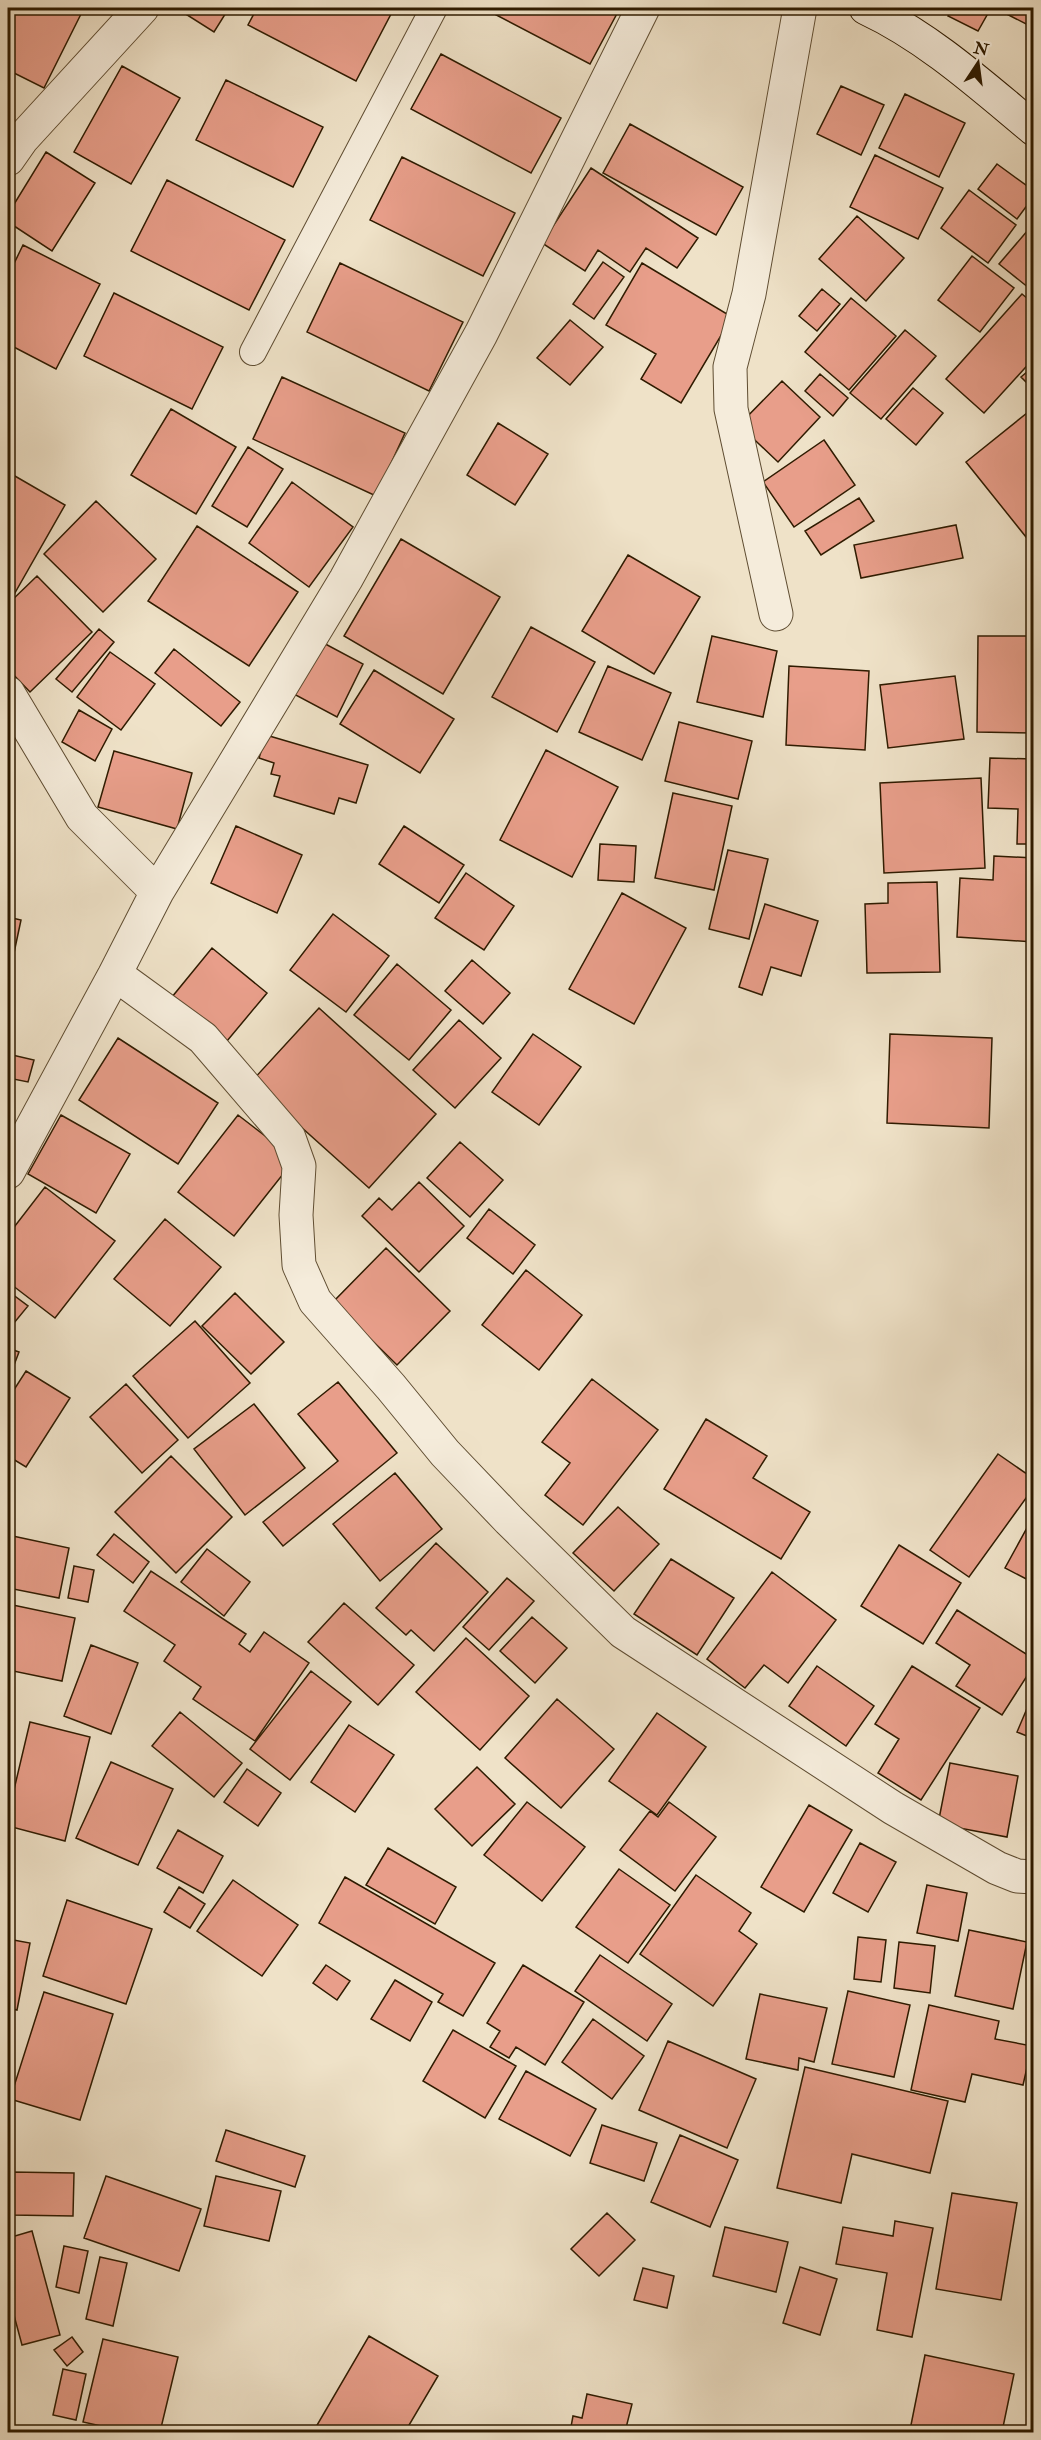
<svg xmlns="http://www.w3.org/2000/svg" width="1041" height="2440" font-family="'IM FELL Double Pica',serif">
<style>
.building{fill:#e89e8a;stroke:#2f1b00;stroke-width:1.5}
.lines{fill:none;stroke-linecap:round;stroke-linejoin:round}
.lane-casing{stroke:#5f4d32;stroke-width:28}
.street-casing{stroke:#5f4d32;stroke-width:35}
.secondary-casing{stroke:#2f1b00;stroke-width:35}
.lane{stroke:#f5ecdb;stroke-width:26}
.street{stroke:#f5ecdb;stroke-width:33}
.secondary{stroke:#f5ecdb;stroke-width:33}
</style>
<rect width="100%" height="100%" fill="#efe2c8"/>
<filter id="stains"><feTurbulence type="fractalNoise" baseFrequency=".00333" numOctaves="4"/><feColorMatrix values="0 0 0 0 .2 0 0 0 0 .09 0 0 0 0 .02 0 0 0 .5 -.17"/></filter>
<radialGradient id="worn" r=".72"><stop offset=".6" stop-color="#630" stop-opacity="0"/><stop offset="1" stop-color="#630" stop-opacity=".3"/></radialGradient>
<!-- building -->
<path class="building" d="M8,8H84L44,88L8,70Z
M187,8H229L214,32L184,13Z
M257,8H379L391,14L356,81L248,25Z
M483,8H620L590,64Z
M953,8H991L978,31L948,16Z
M995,8H1034V28Z
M441,54L561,118L531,173L411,109Z
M122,66L180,98L131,184L74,152Z
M226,80L323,127L293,187L196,140Z
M841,86L884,105L861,155L817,134Z
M905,94L965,123L939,177L879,148Z
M630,124L743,187L716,235L603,173Z
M46,152L95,183L52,251L8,222V214Z
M875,155L943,188L918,239L850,207Z
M402,157L515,213L483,276L370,220Z
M997,164L1034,191V196L1017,219L978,189Z
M591,168L698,238L677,268L646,248L630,272L598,250L585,271L542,243Z
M167,180L285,240L249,310L131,251Z
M969,190L1016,225L988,263L941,228Z
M857,216L904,258L866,301L819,259Z
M1034,223V292L999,264Z
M23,245L100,284L56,369L8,344V276Z
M972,256L1014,288L980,332L938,300Z
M603,262L624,277L594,319L573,304Z
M340,263L463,322L429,391L307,332Z
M642,263L732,317L681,403L641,379L656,354L606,325Z
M822,289L840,304L817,331L799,316Z
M114,293L223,347L192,409L84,356Z
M1022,294L1034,304V358L984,413L946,379Z
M851,298L896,336L849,390L805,352Z
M570,320L603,347L570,385L537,358Z
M905,330L936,356L881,419L850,393Z
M1034,366V390L1021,377Z
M820,374L848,398L833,416L805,391Z
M282,377L405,433L376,496L253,439Z
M782,381L820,417L778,462L739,425Z
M913,388L943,413L916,445L886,419Z
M171,409L236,447L196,514L131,475Z
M1027,413L1034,421V547L966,462Z
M498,423L548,454L515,505L467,475Z
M824,440L855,485L794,527L763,482Z
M248,447L283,469L247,527L212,506Z
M8,472L65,505L12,598L8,596Z
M292,482L353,527L309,587L249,543Z
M859,498L874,521L821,555L805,531Z
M96,501L156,559L103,612L44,554Z
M956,525L963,558L861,578L854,545Z
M197,526L298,592L249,666L148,601Z
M401,539L500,597L443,694L344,636Z
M628,555L700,597L654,674L582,631Z
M37,576L92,632L30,692L8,669V604Z
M531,627L595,662L557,732L492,697Z
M99,629L114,642L72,692L56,679Z
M712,636L777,651L763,717L697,702Z
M978,636H1034V733L977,732Z
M316,639L363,664L337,717L290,692Z
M174,649L240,702L221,726L155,673Z
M110,652L155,684L121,730L77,697Z
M608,666L671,693L642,760L579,732Z
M789,666L869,671L865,750L786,745Z
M374,670L454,719L420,773L340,724Z
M955,676L964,739L888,748L880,685Z
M79,710L112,729L95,761L62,742Z
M679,722L752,741L738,799L665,781Z
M266,735L368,765L356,803L339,798L334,814L274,796L280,776L271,774L274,763L259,758Z
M546,750L618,787L572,877L500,840Z
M114,751L192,773L177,829L98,807Z
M990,758L1034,759V844H1017L1018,809L988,808Z
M981,778L985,868L884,873L880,783Z
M673,793L732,806L714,890L655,878Z
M236,826L302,855L277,913L211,883Z
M404,826L464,865L439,903L379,864Z
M600,844L636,846L634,882L598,880Z
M728,850L768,859L749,939L709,929Z
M994,856L1034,858V942L957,937L960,878L993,880Z
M466,873L514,906L484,950L435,918Z
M937,882L940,972L867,973L865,904L888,903V883Z
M622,893L686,928L634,1024L569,989Z
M765,904L818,921L801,976L771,967L762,995L739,987Z
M333,914L389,956L346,1012L290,970Z
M8,917L21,920L11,967L8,966Z
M212,948L267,993L227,1041L172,997Z
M472,960L510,993L483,1024L445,991Z
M397,964L451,1010L409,1060L354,1015Z
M319,1008L436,1114L369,1188L251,1082Z
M459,1020L501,1058L455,1108L413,1070Z
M533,1034L581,1067L539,1125L492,1092Z
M890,1034L992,1038L989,1128L887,1123Z
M118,1038L218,1103L178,1164L79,1100Z
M8,1054L34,1060L28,1082L8,1078Z
M61,1115L130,1154L96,1213L28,1174Z
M238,1115L295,1159L234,1236L178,1192Z
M460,1142L503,1180L470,1217L427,1178Z
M419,1182L464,1226L419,1272L362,1216L379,1198L392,1210Z
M45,1187L115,1241L55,1318L8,1282V1235Z
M489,1209L535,1245L513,1274L467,1238Z
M165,1219L221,1267L170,1326L114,1279Z
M386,1248L450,1311L397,1365L333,1302Z
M526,1270L582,1315L539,1370L482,1325Z
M8,1291L28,1306L14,1323L8,1318Z
M235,1293L284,1342L251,1374L202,1326Z
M195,1321L250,1383L188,1438L133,1376Z
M8,1348L19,1352L8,1381Z
M26,1371L70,1398L26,1467L8,1456V1399Z
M592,1379L658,1430L583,1525L545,1495L570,1463L542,1442Z
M338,1382L397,1453L283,1546L263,1522L338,1461L298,1414Z
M126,1384L178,1440L142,1473L90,1417Z
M254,1404L305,1468L245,1515L194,1449Z
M706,1419L767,1456L753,1478L810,1512L781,1559L664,1489Z
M998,1454L1034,1479V1487L969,1577L930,1550Z
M171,1456L232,1517L176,1573L115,1512Z
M395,1473L442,1529L380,1581L333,1524Z
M618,1507L659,1544L614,1591L573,1553Z
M1034,1515V1583L1005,1568Z
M114,1534L149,1562L133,1583L97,1555Z
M8,1535L69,1548L59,1598L8,1588Z
M436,1543L488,1592L434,1651L411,1630L406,1635L376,1608Z
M899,1545L961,1583L923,1644L861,1606Z
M207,1549L250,1582L224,1616L181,1582Z
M671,1559L734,1598L697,1655L634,1614Z
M74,1566L94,1570L88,1602L68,1598Z
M151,1571L246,1634L239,1644L250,1652L264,1632L309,1663L255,1741L193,1699L201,1687L164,1661L175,1645L124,1611Z
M772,1572L836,1620L788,1683L764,1665L745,1688L707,1659Z
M507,1578L534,1601L489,1650L463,1627Z
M344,1603L414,1665L378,1705L308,1642Z
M8,1604L75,1618L62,1681L8,1670Z
M957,1610L1034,1659V1665L1002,1715L956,1686L970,1665L936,1643Z
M532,1617L567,1648L535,1683L500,1651Z
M466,1638L529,1696L480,1750L416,1692Z
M91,1645L138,1663L111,1734L64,1716Z
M817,1666L874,1706L846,1746L789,1706Z
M912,1666L980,1708L921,1800L878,1773L899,1739L875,1724Z
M311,1671L351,1702L290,1780L250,1749Z
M1034,1692V1739L1017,1732Z
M557,1699L614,1749L561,1808L505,1758Z
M180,1712L242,1763L214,1797L152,1746Z
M657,1713L706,1747L657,1815L609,1781Z
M30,1722L90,1737L65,1841L8,1826V1815Z
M349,1725L394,1755L355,1812L311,1782Z
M111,1762L173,1789L138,1865L76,1838Z
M950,1763L1018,1776L1007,1837L938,1824Z
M477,1767L515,1804L472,1846L435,1809Z
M247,1769L281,1793L258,1826L224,1802Z
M527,1802L585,1847L542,1901L484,1855Z
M669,1802L716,1837L675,1891L620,1850L650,1811L658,1817Z
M809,1805L852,1830L804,1912L761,1887Z
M178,1830L223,1856L203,1893L157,1868Z
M860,1843L896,1862L868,1912L833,1893Z
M388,1848L456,1887L435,1924L366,1885Z
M619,1869L670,1905L628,1963L576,1927Z
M696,1875L751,1913L739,1931L757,1944L713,2006L640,1954Z
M345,1877L495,1963L463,2016L438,2002L443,1994L319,1923Z
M233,1880L298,1925L262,1976L197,1931Z
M927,1885L967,1893L958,1941L917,1933Z
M179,1887L205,1904L190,1928L164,1912Z
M67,1900L152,1929L126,2004L43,1976Z
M969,1930L1027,1942L1013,2009L955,1996Z
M858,1937L886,1940L881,1982L854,1979Z
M8,1939L30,1943L17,2010L8,2008Z
M899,1942L935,1946L930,1993L894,1988Z
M600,1955L672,2004L647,2041L575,1991Z
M326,1965L350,1981L337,2000L313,1983Z
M523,1965L584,2002L545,2065L516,2047L509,2058L490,2047L500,2031L487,2023Z
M395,1980L432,2002L410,2041L371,2019Z
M848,1991L910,2005L894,2077L832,2064Z
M44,1992L113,2014L80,2120L10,2099Z
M760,1994L827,2008L814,2062L799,2058L798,2070L746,2059Z
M929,2005L999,2021L995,2039L1032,2046L1023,2085L972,2074L965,2102L911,2090Z
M593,2019L644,2056L612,2099L562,2062Z
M453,2030L516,2066L485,2118L423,2081Z
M668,2041L756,2079L727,2148L639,2110Z
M805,2067L948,2101L930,2173L852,2154L841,2203L777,2188Z
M526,2071L596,2109L570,2156L499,2119Z
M602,2125L657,2143L644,2181L590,2163Z
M226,2130L305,2156L295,2187L216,2161Z
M680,2135L738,2160L710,2227L651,2202Z
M11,2172L74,2173L73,2216L11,2215Z
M106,2176L201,2209L179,2271L84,2238Z
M216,2176L281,2191L269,2241L204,2226Z
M952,2193L1017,2203L1001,2300L936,2289Z
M607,2213L635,2240L599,2276L571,2249Z
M895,2221L933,2228L912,2337L877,2330L887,2273L836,2264L843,2227L893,2236Z
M725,2227L788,2242L776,2292L713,2276Z
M32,2231L60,2335L22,2345L8,2293V2238Z
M64,2246L88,2251L79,2293L56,2287Z
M100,2257L127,2263L113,2326L86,2319Z
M800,2267L837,2279L820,2335L783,2323Z
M643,2268L674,2276L667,2308L634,2300Z
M369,2336L438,2376L405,2432H313Z
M72,2337L83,2352L67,2366L54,2350Z
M103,2339L178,2357L160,2432H128L83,2422Z
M925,2355L1014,2374L1002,2432H923L910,2430Z
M63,2369L86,2374L76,2420L53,2415Z
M587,2394L632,2404L625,2432H570L573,2416L582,2418Z"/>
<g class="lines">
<defs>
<path id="lane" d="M253,352L434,8"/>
<path id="street" d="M8,159L22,139L142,8
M776,614L731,409L730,367L749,294L800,8
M8,693L82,817L157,892
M115,974L203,1038L289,1138L299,1166L296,1215L299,1265L315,1301L391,1387L445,1453L509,1520L623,1632L893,1808L997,1868L1017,1876L1034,1877
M8,1172L115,974L157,892L346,579L481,334L643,8"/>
<path id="secondary" d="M866,8C928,37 981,85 1034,129"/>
</defs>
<!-- lane casing -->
<use href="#lane" class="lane-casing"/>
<!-- street casing -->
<use href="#street" class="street-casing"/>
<!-- secondary casing -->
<use href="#secondary" class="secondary-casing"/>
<!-- lane -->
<use href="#lane" class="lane"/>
<!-- street -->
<use href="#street" class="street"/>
<!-- secondary -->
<use href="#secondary" class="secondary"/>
</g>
<!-- margin -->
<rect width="1041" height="2440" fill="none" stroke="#efe2c8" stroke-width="30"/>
<rect x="9" y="9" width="1023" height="2422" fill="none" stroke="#2f1b00" stroke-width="3"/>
<rect x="15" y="15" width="1011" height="2410" fill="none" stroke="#2f1b00" stroke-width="1.5"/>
<!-- north arrow -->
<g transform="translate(978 63) rotate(13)" stroke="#f5ecdb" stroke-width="4.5" paint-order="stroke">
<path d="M0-4.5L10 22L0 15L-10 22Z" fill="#2f1b00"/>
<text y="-9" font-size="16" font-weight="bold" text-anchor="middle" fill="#2f1b00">N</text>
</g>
<rect width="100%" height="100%" filter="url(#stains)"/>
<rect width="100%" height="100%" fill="url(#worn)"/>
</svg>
